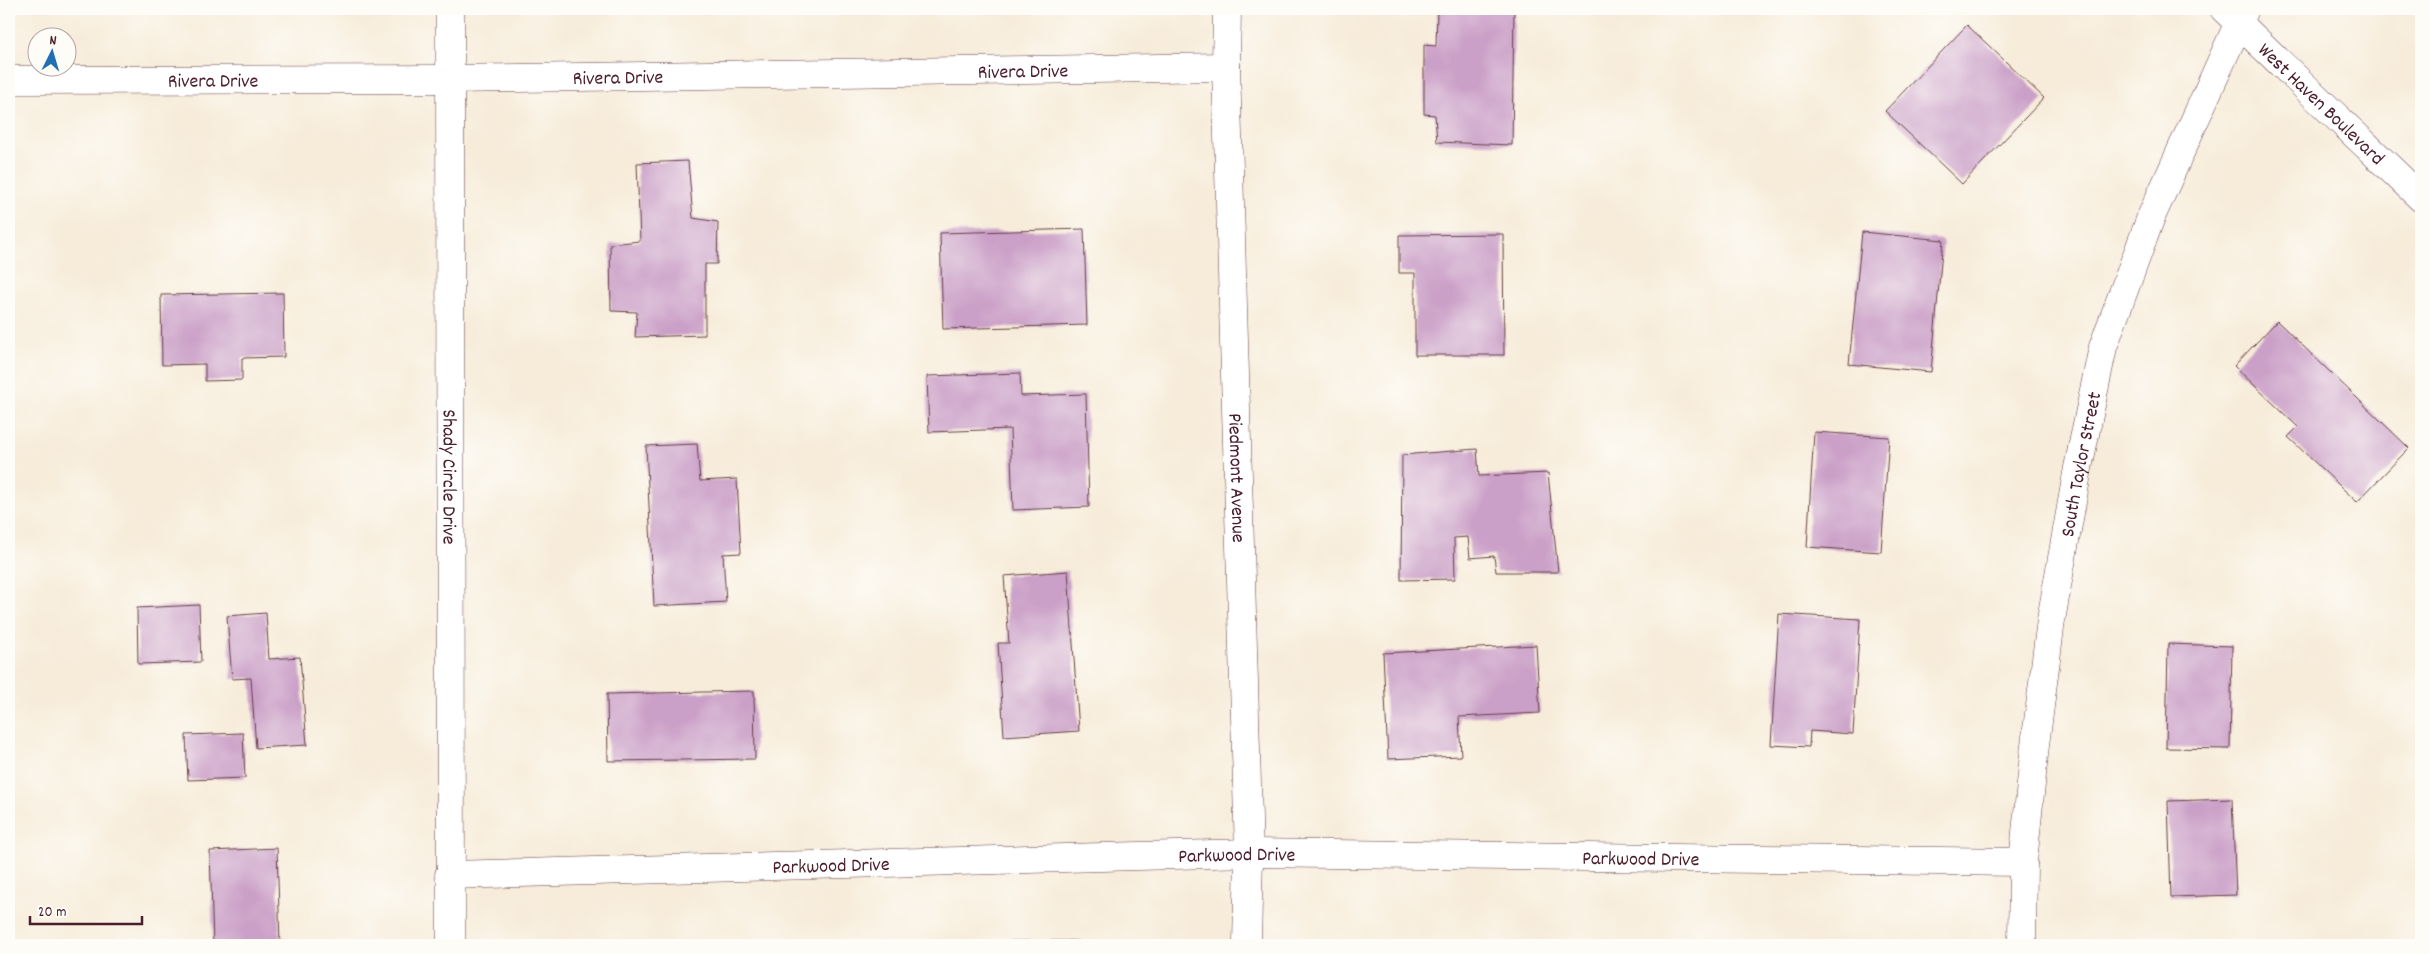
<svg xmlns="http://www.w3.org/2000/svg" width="2430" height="954" font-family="Dekko,sans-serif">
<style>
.building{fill:#cba0c8}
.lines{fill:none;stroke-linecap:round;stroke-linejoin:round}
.minor-casing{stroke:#643e45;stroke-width:29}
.minor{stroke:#fff;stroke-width:28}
.labels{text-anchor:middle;stroke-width:5;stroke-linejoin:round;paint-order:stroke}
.street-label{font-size:20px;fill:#4a1f2b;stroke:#fdfcf7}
</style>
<rect width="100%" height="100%" fill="#fdfcf7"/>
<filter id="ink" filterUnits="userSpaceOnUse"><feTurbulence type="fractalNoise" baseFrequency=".02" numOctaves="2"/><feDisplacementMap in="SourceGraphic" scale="10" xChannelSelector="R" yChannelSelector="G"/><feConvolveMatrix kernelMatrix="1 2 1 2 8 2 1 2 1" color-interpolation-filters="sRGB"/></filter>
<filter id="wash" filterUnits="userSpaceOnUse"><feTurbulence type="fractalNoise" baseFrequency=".0096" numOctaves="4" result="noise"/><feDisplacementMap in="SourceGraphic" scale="20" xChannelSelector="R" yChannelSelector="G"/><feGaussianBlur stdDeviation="1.12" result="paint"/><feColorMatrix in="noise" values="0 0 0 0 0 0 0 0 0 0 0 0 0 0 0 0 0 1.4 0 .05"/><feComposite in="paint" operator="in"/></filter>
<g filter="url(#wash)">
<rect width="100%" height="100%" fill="#f7ecda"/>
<g id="blocks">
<!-- building -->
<path class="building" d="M1514,9L1512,145L1437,142L1435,115L1424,114V45L1436,46L1437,11Z
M1967,25L2044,98L1962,184L1885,111Z
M688,161L693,218L718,222L717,264H705V335L635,337L637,312L611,311L610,244L640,241L637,163Z
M1084,229L1087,325L943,329L940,233Z
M1862,232L1943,240L1931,372L1849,364Z
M1503,234L1504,355H1415V273H1399V235Z
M283,293L284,357L242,358V380L205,381V364L162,365L161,295Z
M2277,321L2409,448L2357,502L2288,437L2298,427L2234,366Z
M1020,373L1021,396L1086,394L1089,507L1013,510L1010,429L929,432L927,376Z
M1814,432L1889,437L1881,552L1807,547Z
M697,444L700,481L737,479L741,553L723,554L726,602L654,606L646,446Z
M1477,449L1479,476L1548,473L1558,572H1496L1494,556L1470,558L1468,537L1454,538L1455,579L1401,580L1402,455Z
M1068,571L1079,731L1004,736L998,643H1009L1004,576Z
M199,605L201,662L138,664L137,608Z
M266,613L269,659L300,657L307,745L256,748L251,678L232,679L227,616Z
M1779,614L1860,619L1853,734L1810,731L1809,747L1771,745Z
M2168,644L2232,646L2230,749L2166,748Z
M1536,645L1540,713L1459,717L1461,756L1388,759L1383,653Z
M754,691L755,759L608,761L607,694Z
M243,733L245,778L188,780L186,735Z
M2232,799L2236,895L2171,897L2168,801Z
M277,848L280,945H213L210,851Z
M1011,941H1078V945H1011Z"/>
</g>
</g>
<g filter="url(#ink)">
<use href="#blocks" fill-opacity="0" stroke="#643e45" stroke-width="1"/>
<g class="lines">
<defs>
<g id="minor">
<path id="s1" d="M450,9L451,945"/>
<path id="s2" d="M1227,9L1226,67L1249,853L1247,945"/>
<path id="s3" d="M2224,9L2421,198"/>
<path id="s4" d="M9,80L450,79L1226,67"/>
<path id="s5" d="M449,875L1249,853L2023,862"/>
<path id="s6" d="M2022,945L2023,862L2035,745L2051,620L2078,468L2103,347L2151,217L2245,9"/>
</g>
</defs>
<!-- minor casing -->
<use href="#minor" class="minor-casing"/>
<!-- minor -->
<use href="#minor" class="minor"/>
</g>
</g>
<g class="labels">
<!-- street labels -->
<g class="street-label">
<text dy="7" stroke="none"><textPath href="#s4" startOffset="1014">Rivera Drive</textPath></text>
<text dy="7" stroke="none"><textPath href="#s4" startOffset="609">Rivera Drive</textPath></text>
<text dy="7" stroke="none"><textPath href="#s4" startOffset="204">Rivera Drive</textPath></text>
<text dy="7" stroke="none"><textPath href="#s3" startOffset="136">West Haven Boulevard</textPath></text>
<text dy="7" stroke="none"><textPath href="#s6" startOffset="485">South Taylor Street</textPath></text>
<text dy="7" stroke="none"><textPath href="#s1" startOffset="468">Shady Circle Drive</textPath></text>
<text dy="7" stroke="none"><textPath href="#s2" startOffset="469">Piedmont Avenue</textPath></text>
<text dy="7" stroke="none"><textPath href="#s5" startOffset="788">Parkwood Drive</textPath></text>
<text dy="7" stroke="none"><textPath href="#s5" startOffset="1192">Parkwood Drive</textPath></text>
<text dy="7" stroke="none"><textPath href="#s5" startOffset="382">Parkwood Drive</textPath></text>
</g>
</g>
<!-- margin -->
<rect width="2430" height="954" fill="none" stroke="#fdfcf7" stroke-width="30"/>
<!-- north arrow -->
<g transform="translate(52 52) rotate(5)"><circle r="24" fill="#fdfcf7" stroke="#b5a4a5"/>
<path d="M0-4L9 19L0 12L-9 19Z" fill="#1f6fb2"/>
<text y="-8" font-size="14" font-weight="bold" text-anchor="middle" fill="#4a1f2b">N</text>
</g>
<!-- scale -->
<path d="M30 916v8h112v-8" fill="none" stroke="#4a1f2b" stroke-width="2.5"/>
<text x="38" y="916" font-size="15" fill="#4a1f2b" stroke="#fdfcf7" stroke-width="4" paint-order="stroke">20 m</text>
</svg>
